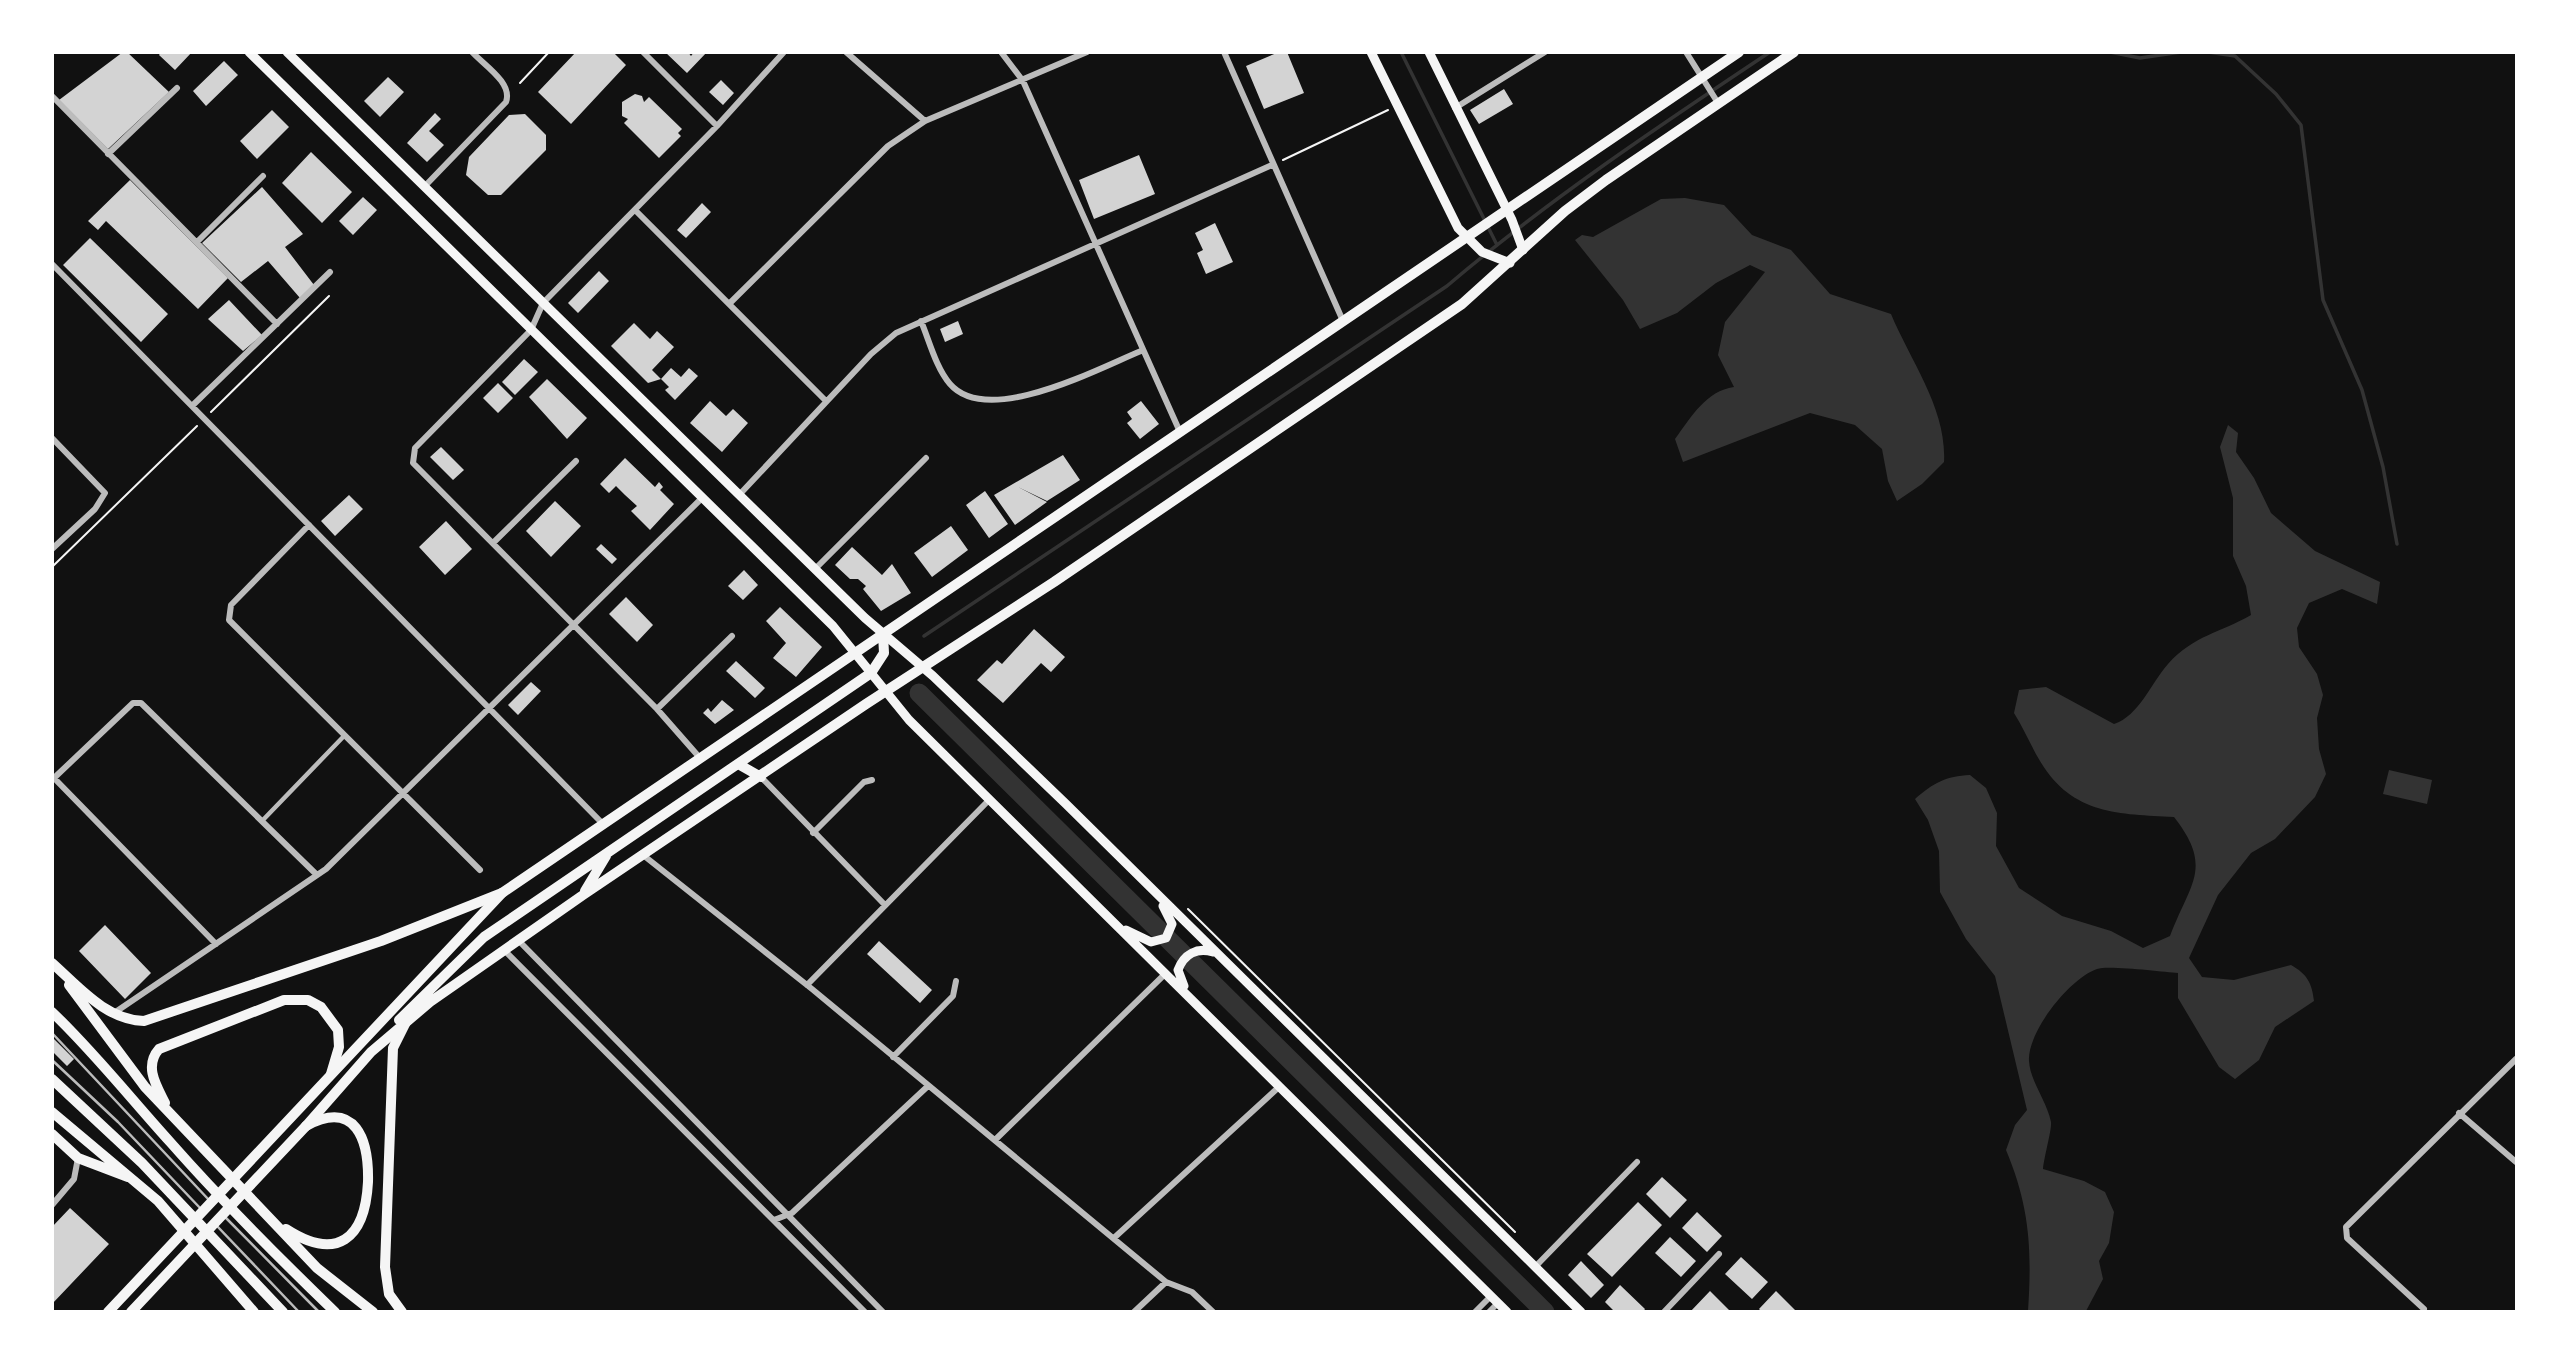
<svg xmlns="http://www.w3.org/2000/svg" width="2569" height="1364" font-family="'Times New Roman',serif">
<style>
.water{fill:#333}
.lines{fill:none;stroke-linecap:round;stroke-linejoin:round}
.stream{stroke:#333;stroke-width:3.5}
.river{stroke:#333;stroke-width:19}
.building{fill:#d3d3d3}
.path{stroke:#f5f5f5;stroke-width:2}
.service{stroke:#bcbcbc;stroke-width:2.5}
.pedestrian{stroke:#bcbcbc;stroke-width:4.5}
.minor{stroke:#bcbcbc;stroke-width:6}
.secondary{stroke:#f5f5f5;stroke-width:9}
.primary{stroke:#f5f5f5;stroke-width:10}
.trunk{stroke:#f5f5f5;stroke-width:10}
</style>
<rect width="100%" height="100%" fill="#111"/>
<!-- water -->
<path class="water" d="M1685,198L1724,205L1752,235L1791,250L1830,294L1891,314C1911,362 1947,409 1944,462L1922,484L1897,501L1888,481L1882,449L1855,425L1810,413L1683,462L1675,439C1692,416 1706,391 1734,387L1718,355L1725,322L1765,272L1750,265L1716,283L1677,313L1640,329L1623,300L1575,240L1582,235L1593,237L1661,199Z
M2228,425L2238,433L2236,452L2254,478L2271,513L2315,551L2380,582L2377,604L2342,589L2309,603L2297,628L2299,647L2317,674L2323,695L2317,718L2319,749L2326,774L2315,797L2275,839L2251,853L2218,895L2189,958L2202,977L2234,980L2291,965C2307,974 2312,983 2314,1001L2275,1027L2259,1060L2235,1079L2219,1067L2178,998V973C2163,972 2108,965 2097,969C2070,978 2027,1032 2029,1061C2030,1081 2047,1101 2051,1122C2052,1129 2044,1157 2043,1169L2084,1181L2105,1192L2114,1212L2109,1243L2099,1261L2103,1279L2086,1311H2028C2032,1250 2030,1207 2006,1150L2015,1125L2027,1110L1995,976L1966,939L1940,892L1939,851L1928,820L1915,799C1933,783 1946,776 1970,775L1986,788L1997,813L1996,846L2019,888L2062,916L2111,931L2143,948L2170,936C2190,883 2214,868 2174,817C2119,814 2072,815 2040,761C2031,746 2024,729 2014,713L2019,690L2046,687L2114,724C2139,716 2151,683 2168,664C2194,635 2220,633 2251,615L2246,586L2233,556V498L2220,447Z
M2389,770L2432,780L2427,804L2383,794Z"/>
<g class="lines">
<!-- stream -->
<path class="stream" d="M1401,52L1496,243
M2110,52L2140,58L2181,52
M2208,52L2235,56L2276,94L2301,125L2323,300L2362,390L2383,467L2397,544
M924,636L1447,286C1548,200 1659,126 1770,52"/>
<!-- river -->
<path class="river" d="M919,693L1545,1312"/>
</g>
<!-- building -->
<path class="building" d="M123,52H127L169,92L108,149L59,100Z
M161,52H192L175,70L159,55Z
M576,52H613L626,65L571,124L538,92Z
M665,52H688L691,56L694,52H707L687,73Z
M1279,52H1287L1304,93L1264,109L1246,66Z
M224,61L238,75L206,106L193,91Z
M388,77L404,92L380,117L364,101Z
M721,80L734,93L723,105L709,92Z
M1504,89L1513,104L1479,124L1470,110Z
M635,94L642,96L644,102L649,97L682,129L678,133L681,136L659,158L624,123L628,119L622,116V102Z
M272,110L289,127L257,159L240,141Z
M435,113L441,119L429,131L444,145L427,162L407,143Z
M525,114L546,135V150L501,195H488L466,175L469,157L509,115Z
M311,152L352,192L322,223L282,183Z
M1139,155L1155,194L1094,219L1079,180Z
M130,180L228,278L198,309L106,221L98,230L88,221Z
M262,187L303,234L285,247L314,285L300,298L268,261L241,282L202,243Z
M363,197L377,210L353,235L339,221Z
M702,203L711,212L686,238L677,230Z
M1215,223L1233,262L1206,274L1197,253L1203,250L1195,233Z
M90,238L168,314L141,342L63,265Z
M599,271L609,281L578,313L568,303Z
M229,300L262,335L243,351L208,319Z
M958,321L963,334L945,342L940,329Z
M634,323L650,339L657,331L674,347L652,370L661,379L671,368L681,377L689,368L698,376L675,400L665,390L669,387L661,379L648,383L611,346Z
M524,359L538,372L515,395L502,382Z
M547,379L587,418L567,439L529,397Z
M498,383L513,398L498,413L483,398Z
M710,401L726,416L733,409L748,423L722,452L690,423Z
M1141,401L1159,424L1140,439L1127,423L1132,419L1127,412Z
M441,447L464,470L453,480L430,457Z
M1063,455L1080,480L1047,501L1018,487L1047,502L1015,525L994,495Z
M625,458L655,487L659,482L663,487L660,490L674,504L650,530L631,511L637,506L625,495L616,486L609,493L600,484Z
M985,491L1008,524L989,538L966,505Z
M349,495L363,509L335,536L321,521Z
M555,501L581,526L551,557L526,531Z
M446,521L472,549L445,575L419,547Z
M951,526L968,550L932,577L914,553Z
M601,544L617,559L612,564L596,549Z
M852,547L882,575L892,564L911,593L881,611L863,589L866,586L858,579H850L835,565Z
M744,570L758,585L743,600L728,586Z
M626,597L653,625L637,642L609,614Z
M780,607L822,647L796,677L773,658L786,643L766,621Z
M1034,629L1065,657L1051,672L1041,663L1003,703L977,680L997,660L1002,664Z
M736,661L765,688L755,698L726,671Z
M531,682L541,691L518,715L508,705Z
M722,700L734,710L715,724L703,713L708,708L711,712Z
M105,925L151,973L125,999L79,951Z
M879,941L932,990L920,1003L867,954Z
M52,1037L74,1059L67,1066L52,1051Z
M1662,1177L1687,1200L1670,1218L1646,1194Z
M1638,1202L1662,1225L1612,1277L1587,1254Z
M70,1208L109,1244L52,1304V1227Z
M1697,1212L1722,1236L1707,1252L1682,1228Z
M1670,1237L1696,1261L1681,1277L1655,1253Z
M1741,1257L1768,1282L1752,1299L1725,1274Z
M1581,1261L1604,1285L1591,1298L1568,1275Z
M1620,1285L1645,1309L1643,1312H1615L1605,1302Z
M1710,1291L1731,1312H1690Z
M1776,1291L1797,1312H1762L1759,1309Z"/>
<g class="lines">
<!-- path -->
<path class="path" d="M520,83L549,52
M1283,160L1388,110
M211,412L329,296
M52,567L197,426
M1188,909L1515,1232"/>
<!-- service -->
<path class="service" d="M52,1033L209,1200
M52,1060L118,1122L201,1209
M225,1217L319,1312
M217,1226L299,1312"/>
<!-- pedestrian -->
<path class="pedestrian" d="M262,821L344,736"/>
<!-- minor -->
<path class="minor" d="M643,52L717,126
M846,52L925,121
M1001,52L1023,81L1180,432
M1224,52L1343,321
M1686,52L1718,103
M52,96L277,324
M1455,108L1545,52
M108,154L177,88
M424,187L506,102C513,83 484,65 472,52
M635,210L826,401
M197,242L263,176
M52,264L603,824
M729,304L888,146L925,121L1087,52
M921,321C929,340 936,368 950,384C988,428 1099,368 1141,351
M193,405L330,272
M52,438L105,493L95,509L52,549
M740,494L871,354L896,333L1272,165
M309,525L231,605L229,620L480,870
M493,543L576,461
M815,569L926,458
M657,709L732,636
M700,758L657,709L413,463L415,448L531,330L543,303L717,126L784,52
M53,777L216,944
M761,777L884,904
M54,778L133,703H141L317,875
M813,833L864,782L872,780
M643,855L812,989L1166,1282L1192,1292L1213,1312
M518,940L883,1312
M504,950L865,1312
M807,985L989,800
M114,1013L326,869L702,498
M893,1057L953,996L956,981
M2459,1113L2516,1162
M995,1140L1166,973
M52,1205L74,1179L78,1158
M774,1220L792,1213L928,1086
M1115,1237L1280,1086
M1535,1267L1637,1162
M2424,1309L2347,1238L2346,1227L2516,1059
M1134,1312L1166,1282
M1475,1312L1491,1296
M1489,1312L1498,1303
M1664,1312L1719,1254"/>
<!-- secondary -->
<path class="secondary" d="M249,52L833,626L909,720L1507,1312
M287,52L865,618L933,676L1066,804L1581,1312
M1371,52L1458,228L1482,252L1510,263
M1429,52L1512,220L1523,250
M1126,930L1151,942L1166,938L1172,924L1163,906
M1184,986L1178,970C1184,954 1197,947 1213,952"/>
<!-- primary -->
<path class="primary" d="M738,764L761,777
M585,891L606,856
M399,1020L484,937L871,673L884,653L883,634
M108,1312L502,893L1739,52
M131,1312L306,1126L371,1052L430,1002L583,895L866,704L1054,582L1462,304L1565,211L1606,180L1794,52"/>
<!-- trunk -->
<path class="trunk" d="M52,963C79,987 106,1020 144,1021L381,941L502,893
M69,985L145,1087L317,1268L373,1312
M52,1012C95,1053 131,1099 171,1143C223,1202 278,1257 335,1312
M52,1079L142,1163L283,1312
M165,1103C156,1085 144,1066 159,1049L284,1000H308L321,1007L338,1030L339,1047L331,1074
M52,1112L158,1201L254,1312
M52,1134L78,1158L128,1177
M286,1229C337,1262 365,1239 368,1182C369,1140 356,1099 306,1126
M402,1312L389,1294L385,1267L393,1048L406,1022"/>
</g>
<!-- border -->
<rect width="2569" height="1364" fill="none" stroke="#ffffff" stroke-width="108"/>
</svg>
